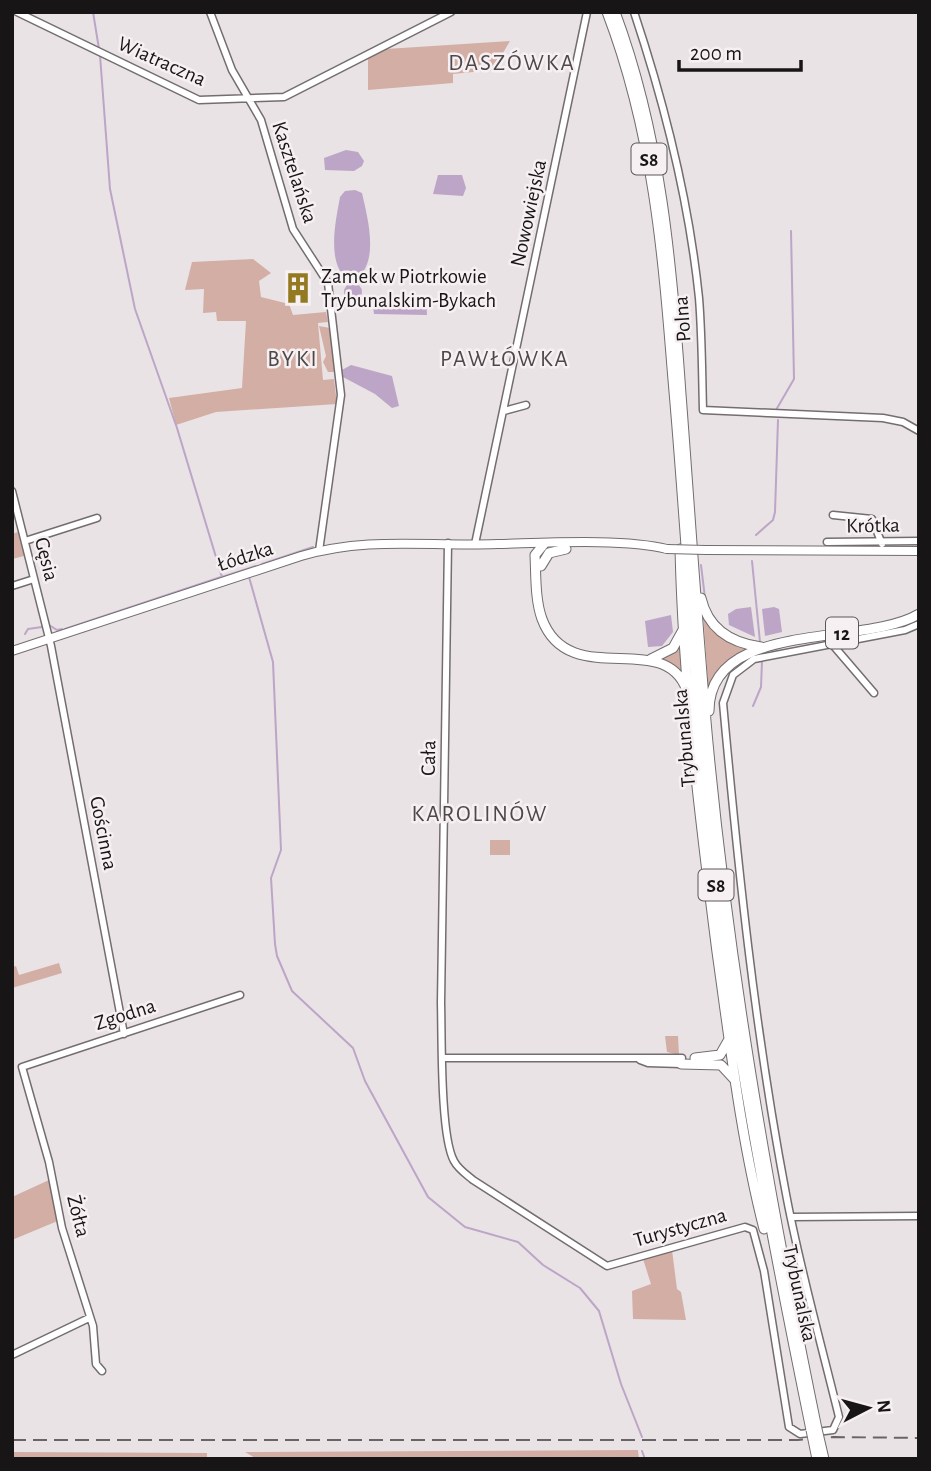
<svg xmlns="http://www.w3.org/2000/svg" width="931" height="1471" font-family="'Alegreya Sans',sans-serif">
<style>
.green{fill:#d3aea5}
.water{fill:#bca5c7}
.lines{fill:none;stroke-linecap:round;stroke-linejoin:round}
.stream{stroke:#bca5c7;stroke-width:2}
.minor-casing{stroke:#736d6f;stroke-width:9}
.major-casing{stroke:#736d6f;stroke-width:10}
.highway-casing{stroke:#736d6f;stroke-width:11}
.minor{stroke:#fff;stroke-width:6}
.major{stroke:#fff;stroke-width:8}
.highway{stroke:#fff;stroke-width:9}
.rail{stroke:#696566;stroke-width:2;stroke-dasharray:14 7;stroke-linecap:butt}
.major-bridge-casing{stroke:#736d6f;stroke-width:10;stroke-linecap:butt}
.highway-bridge-casing{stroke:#736d6f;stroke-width:11;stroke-linecap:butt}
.major-bridge{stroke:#fff;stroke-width:8}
.highway-bridge{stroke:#fff;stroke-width:9}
.labels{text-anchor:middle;stroke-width:5;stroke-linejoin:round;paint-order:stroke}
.shield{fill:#f7f0f2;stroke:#5b5758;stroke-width:2}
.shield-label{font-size:19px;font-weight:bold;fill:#181516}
.street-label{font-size:21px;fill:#181516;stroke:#f7f0f2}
.poi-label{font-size:21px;fill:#181516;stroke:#f7f0f2;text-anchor:start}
.neighbourhood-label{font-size:23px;letter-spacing:2px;fill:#4d484a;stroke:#f7f0f2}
</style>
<rect width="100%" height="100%" fill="#e9e3e5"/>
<!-- green -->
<path class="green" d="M510,41L493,70L453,74V83L368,90V58L386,49Z
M253,259L271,273L259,281L261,297L289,304L293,315L326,312L328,322L318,323L323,380L334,379L337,404L216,412L176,425L169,398L242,388L246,321H217L216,312L203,313L204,289L185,290L192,262Z
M319,326L330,328L336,372H328L323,362L326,356Z
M18,532L24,556L12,559V534Z
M703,613L709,623L753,649C730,658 717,671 709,695Z
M682,639L685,678L673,666L658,659Z
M490,840H510V855H490Z
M59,963L62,973L12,988V967L16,966L19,975Z
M665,1036H678L679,1055L667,1052Z
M49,1180L60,1220L12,1240V1197Z
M672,1250L677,1289L681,1292L686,1320L633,1319L632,1291L651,1284L643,1259Z
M638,1450L639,1459H257L245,1452Z
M12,1452L207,1453V1459H12Z"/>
<!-- water -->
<path class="water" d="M346,150L358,152L364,161L362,166L354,171L325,170L324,158Z
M438,175H462L466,188L463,196L433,194Z
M355,190L362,193C367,215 377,252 363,272L351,275L340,271C329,251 336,219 340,197L345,191Z
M344 292a9 9 0 1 1 18 0a9 9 0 1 1-18 0Z
M372,298L426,299L427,315L374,314Z
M351,365L392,376L399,406L392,408L375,394L343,377L342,370Z
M751,607L755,637L729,625L728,614L736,609Z
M774,607L779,609L782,632L765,636L762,609Z
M671,615L673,632L662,646L648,647L645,621Z"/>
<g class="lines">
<!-- stream -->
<path class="stream" d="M93,12L99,49
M100,55L110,189L135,309L177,428L222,577L256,566
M776,410L794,379L791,231
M756,535L773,520L775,512L778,420
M752,561L760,642
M262,564L313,547
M701,565L705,598
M249,577L273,662L281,850L271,878L275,944L277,956L292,991L353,1048L365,1081L428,1197L465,1227L518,1242L543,1265L580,1288L599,1311L621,1384L642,1437
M714,618L720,625
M49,625L57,630L62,629
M65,629L221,577
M25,634L28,629L42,627
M753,706L761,687L762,661
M642,1451L645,1459"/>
<defs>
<path id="minor" d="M17,12L199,100L284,97L451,12
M210,12L232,70L261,120L293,229L328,283L341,395L319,551
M634,12C665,105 689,201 699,298C702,335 702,373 703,410L883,418L903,422L919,431
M504,411L526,405
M12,491L51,646L124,1034
M833,515L872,519L882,544
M25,541L97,518
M827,542L919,541
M448,543L441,1003C442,1035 440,1136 454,1161C458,1169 466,1174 473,1180L607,1266L745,1227L753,1230L764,1271L789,1427L800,1434L833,1430L839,1417C821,1343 800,1269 786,1194C755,1032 738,867 723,703L733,675L754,659L905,630L919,624
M475,544L587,12
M12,586L34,579
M832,644L874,693
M442,1058H682
M640,1060L648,1063L681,1064
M791,1217L919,1216
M12,1355L89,1318
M102,1371L96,1364L93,1326L62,1228L49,1162L22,1067L240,995"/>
<path id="major" d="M706,550L919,551
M12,651L301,556C369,536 428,547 497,544C543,543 624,538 667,549"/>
<path id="highway" d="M607,12C653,132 663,254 673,380C684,504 691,629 702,754C722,982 765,1206 811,1430
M615,12C661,135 672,264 681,394C689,499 696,605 705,710C726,953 768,1191 817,1429
M544,544L535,555C536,575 535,600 542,619C569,691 662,629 686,688
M680,549C683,683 700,819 717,952C730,1044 741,1139 764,1229
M541,566L549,553L566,549
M701,598C708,629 731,643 761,647
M651,659L673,648L683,630
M709,711C709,619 864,647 919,614
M695,1058L720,1055L728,1041
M681,1064L721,1065L734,1079"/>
</defs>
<!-- minor casing -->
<use href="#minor" class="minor-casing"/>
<!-- major casing -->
<use href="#major" class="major-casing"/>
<!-- highway casing -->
<use href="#highway" class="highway-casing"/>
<!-- minor -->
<use href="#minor" class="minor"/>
<!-- major -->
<use href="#major" class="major"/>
<!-- highway -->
<use href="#highway" class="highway"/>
<!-- rail -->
<path class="rail" d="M12,1440H798L834,1437L919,1438"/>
<defs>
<path id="major-bridge" d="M667,549L706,550"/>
<path id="highway-bridge" d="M817,1429L824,1459
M811,1430L817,1459"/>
</defs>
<!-- major-bridge casing -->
<use href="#major-bridge" class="major-bridge-casing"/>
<!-- highway-bridge casing -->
<use href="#highway-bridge" class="highway-bridge-casing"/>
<!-- major-bridge -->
<use href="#major-bridge" class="major-bridge"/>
<!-- highway-bridge -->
<use href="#highway-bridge" class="highway-bridge"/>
</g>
<!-- icons -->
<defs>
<symbol id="building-bare" viewBox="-9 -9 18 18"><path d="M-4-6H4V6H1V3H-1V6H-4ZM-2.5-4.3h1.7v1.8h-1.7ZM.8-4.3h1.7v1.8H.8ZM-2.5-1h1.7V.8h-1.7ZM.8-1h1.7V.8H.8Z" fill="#937a21" stroke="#f7f0f2" stroke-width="2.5" paint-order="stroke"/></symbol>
</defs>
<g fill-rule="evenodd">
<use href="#building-bare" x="276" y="266" width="44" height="44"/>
</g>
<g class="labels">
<!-- shield labels -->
<g class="shield">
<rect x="631.5" y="143.5" width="35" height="31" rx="5"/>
<rect x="826" y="617.5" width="32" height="31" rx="5"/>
<rect x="698.5" y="869.5" width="35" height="31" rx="5"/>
</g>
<g class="shield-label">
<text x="649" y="166">S8</text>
<text x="842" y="640">12</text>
<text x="716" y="892">S8</text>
</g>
<!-- street labels -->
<g class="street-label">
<text transform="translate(162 61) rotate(24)" y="7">Wiatraczna</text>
<text transform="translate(295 172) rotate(72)" y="7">Kasztelańska</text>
<text transform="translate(528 213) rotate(-78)" y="7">Nowowiejska</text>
<text transform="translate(682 319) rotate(-94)" y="7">Polna</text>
<text transform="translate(873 525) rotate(-1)" y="7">Krótka</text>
<text transform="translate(245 556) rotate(-18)" y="7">Łódzka</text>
<text transform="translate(47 559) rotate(76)" y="7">Gęsia</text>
<text transform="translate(684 738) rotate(-95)" y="7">Trybunalska</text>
<text transform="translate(428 758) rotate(-89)" y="7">Cała</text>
<text transform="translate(104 833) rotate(79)" y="7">Gościnna</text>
<text transform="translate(125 1014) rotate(-18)" y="7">Zgodna</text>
<text transform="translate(79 1216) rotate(76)" y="7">Żółta</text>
<text transform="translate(680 1227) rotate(-16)" y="7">Turystyczna</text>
<text transform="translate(800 1293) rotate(78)" y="7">Trybunalska</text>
</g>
<!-- poi labels -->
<g class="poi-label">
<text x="321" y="283">Zamek w Piotrkowie<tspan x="321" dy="24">Trybunalskim-Bykach</tspan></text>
</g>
<!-- neighbourhood labels -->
<g class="neighbourhood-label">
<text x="512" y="70">DASZÓWKA</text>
<text x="293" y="366">BYKI</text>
<text x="505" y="366">PAWŁÓWKA</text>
<text x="480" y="821">KAROLINÓW</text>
</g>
</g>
<!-- border -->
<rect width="931" height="1471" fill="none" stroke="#181516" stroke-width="28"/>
<!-- north arrow -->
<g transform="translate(868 1408) rotate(84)" stroke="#f7f0f2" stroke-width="5" paint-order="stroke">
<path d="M0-5L12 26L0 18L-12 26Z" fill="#181516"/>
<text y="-10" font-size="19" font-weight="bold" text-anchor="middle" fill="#181516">N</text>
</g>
<!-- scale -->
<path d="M679 60v10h122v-10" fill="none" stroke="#181516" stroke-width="3.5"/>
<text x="690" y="60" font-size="21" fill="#181516" stroke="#f7f0f2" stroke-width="5" paint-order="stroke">200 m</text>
</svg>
